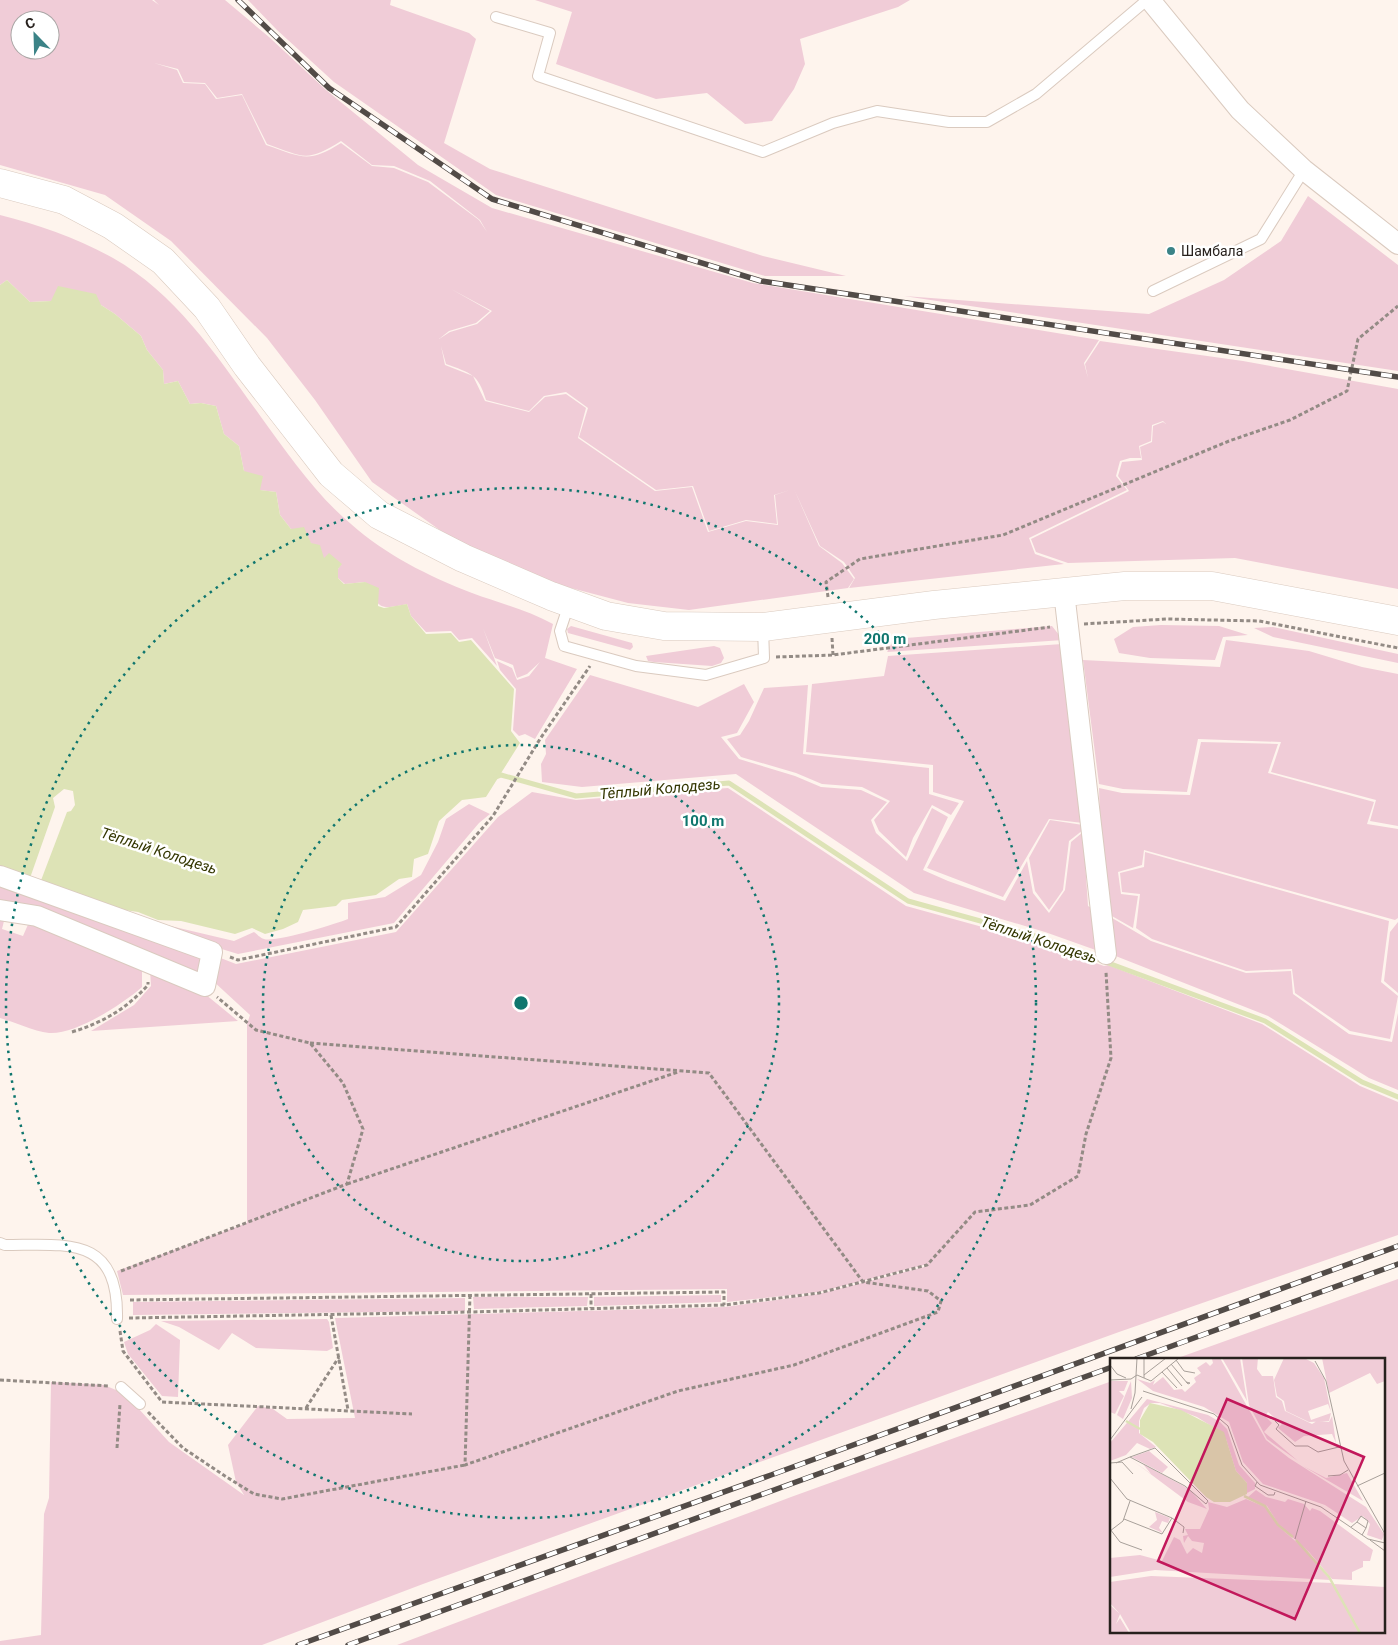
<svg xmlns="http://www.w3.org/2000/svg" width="1398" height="1645" font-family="Roboto,sans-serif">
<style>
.green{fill:#f0ccd7;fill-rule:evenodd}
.water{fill:#dde3b6}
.pier{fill:#fef4ed}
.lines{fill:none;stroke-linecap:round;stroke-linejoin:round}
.stream{stroke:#dde3b6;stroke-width:5}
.lane-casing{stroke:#dacabf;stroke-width:12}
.street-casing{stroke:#dacabf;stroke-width:22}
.secondary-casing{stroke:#dacabf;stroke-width:29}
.path{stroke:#938b85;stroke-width:3;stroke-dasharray:4 2.5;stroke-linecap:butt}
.lane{stroke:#fff;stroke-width:10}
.street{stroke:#fff;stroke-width:20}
.secondary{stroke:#fff;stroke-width:28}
.rail-casing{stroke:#524b47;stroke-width:5.5}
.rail{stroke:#fff;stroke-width:4;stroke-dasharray:11;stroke-linecap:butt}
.ring{fill:none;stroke:#0f766e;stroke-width:2.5;stroke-dasharray:2.5 5}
.poi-dot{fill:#3b8387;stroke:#fff;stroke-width:2}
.labels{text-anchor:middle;stroke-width:5;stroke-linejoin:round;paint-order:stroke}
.poi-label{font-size:14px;fill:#27211d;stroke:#fff;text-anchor:start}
.water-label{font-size:15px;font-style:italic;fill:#343702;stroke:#fff}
.inset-river{fill:none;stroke:#dde3b6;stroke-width:2.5}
.inset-road{fill:none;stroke:#a8a09a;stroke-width:1}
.view{fill:#c2185b;fill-opacity:0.15;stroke:#c2185b;stroke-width:2.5}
.inset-edge{fill:none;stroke:#27211d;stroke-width:2.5}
.centre{fill:#0f766e;stroke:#fff;stroke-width:2.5}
.ring-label{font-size:15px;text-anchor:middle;font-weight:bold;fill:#0f766e;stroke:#fff;stroke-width:5;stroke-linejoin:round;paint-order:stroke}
</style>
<rect width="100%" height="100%" fill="#fef4ed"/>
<!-- green -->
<path class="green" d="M0,0H152L159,5L154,0H225L269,37L326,90L418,165L492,208L753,283L1099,340L1084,363L1088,378L1085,364L1100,341L1243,361L1398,389V589L1235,558L1068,563L1036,552L1031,539L1129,491L1118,476L1122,462L1142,460L1140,447L1152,442L1153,426L1163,422L1166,424L1163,421L1152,425L1151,441L1139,446L1141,458H1130L1120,461L1116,476L1127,490L1029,538L1035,554L1064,564L849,588L855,578L844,562L820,546L794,489L819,546L842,563L854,579L848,588L689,610L628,603L533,578L444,533L372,482L315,400L267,338L171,241L105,195L0,165ZM20,20H50V50H20ZM154,63L178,69L184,82L205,83L217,98L242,94L267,144C304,157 306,163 341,141L372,165L394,166L430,181L480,220L487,232L479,220L428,182L394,168L372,166L341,143C308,164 302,157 266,145L242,95L216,99L205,84L183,83L177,70ZM451,289L492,311L477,324L450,332L439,339L449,331L476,323L490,311ZM441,346L446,364C470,373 478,373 486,400L529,411L544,396L566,392L588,408L579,437L656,490L693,486L709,531L746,520L777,524L774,495L790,490L775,495L778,525L746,521L708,532L692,487L655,491L578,438L586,408L566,394L545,397L529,412L485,401L473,376L445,365Z
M248,0H391L390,5L469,33L476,39L444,143L490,169L763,256L846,276H765L496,195L334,82L277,30Z
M535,0H910L898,7L800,39L805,64L794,89L772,121L745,124L707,93L656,99L556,64L572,12Z
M1308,196L1398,265V371L904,296L1149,314L1224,280L1281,241Z
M0,215C39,225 77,238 113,258C177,294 219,359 261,417C288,454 316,495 351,524C386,555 428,576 472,593C499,603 527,610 553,624L545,658L577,669L535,739L525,734L519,736L513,730L516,689L500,670L497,661L512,668L517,680L529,676L540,662L527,674L517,678L513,665L495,658L483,628L497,666L472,638L459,640L451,631L426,632L411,616L407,604C377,611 379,607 365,582L345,584L338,578V569L341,564L324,559L311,543L291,529L280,515L276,492L259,490L244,471L239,446L224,434L216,406L201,403L190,404L178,381L164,384L163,370L147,350L141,336L115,314L101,305L51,301L30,302L7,280L0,285Z
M1161,625L1219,626L1248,635L1223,637L1215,660L1150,658L1119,653L1114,639L1133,627Z
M571,626L632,643L633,647L630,650L568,633L567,629Z
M1052,626L1063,640L887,652L894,639Z
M1273,627L1398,654V663L1273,637L1254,628Z
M1226,640L1309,651L1362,667L1398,674V826L1370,821L1376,800L1271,772L1281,742L1198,739L1187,792L1123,789L1099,784L1083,660L1220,667Z
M1062,644L1083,823L1049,819L1003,897L927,868L964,801L933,792V765L806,752L812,684L884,676L888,656Z
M714,646L720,648L724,658L721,663L712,666L654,662L648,661L646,656Z
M590,675L698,707L744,684L754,702L737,733L721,737L739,759L795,776L821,787L861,790L887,802L871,820L876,833L907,861L932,808L948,817L923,870L948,881L1005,901L1027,861L1033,893L1049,913L1065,890L1071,842L1083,832L1088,906L1098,912L1104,953L1045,932L914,893L736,774L582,787L542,782L541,764L546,754L545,740Z
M808,685L803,754L929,768V794L959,803L951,815L932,805L913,838L906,857L879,831L874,820L890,801L862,787L822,784L796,773L741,757L727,739L740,735L749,721L764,688Z
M1201,742L1278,744L1268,773L1374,802L1367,824L1398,829V918L1395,920L1144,850L1142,865L1118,872L1121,894L1138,896L1133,928L1103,911L1099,788L1122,793L1190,795Z
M728,788L906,906L1034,941L1104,966L1108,965L1262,1024L1360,1086L1398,1102V1235L1119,1332L423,1584L262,1645H0V1641L41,1635L44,1514L49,1498L51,1382L104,1385L116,1390L138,1408L169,1442L244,1495L236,1482L228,1445L258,1406L273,1409L287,1419L355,1418L335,1318L725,1307L819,1294L928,1266L927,1264L819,1292L727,1302V1289L123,1295L117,1271L247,1223V1024L250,1015L212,980L218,957L236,964L396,932L498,817L532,792L576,800Z
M469,804L490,814L479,823L394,923L238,954L166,932L162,924L234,941L254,932C257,934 260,938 264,939C274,943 336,924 348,919V903L385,897L421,875L438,842L446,819Z
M1050,820L1083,825V830L1069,841L1063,890L1049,910L1035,891L1029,858Z
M1145,852L1389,921L1381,982L1398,996L1390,1039L1350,1031L1295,993L1292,969L1246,971L1152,939L1136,928L1140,894L1122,892L1120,873L1144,867Z
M0,879L205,952L201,979L0,900Z
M1102,912L1151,941L1246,973L1291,971L1293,994L1349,1034L1392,1042L1398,1013V1090L1369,1078L1268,1016L1108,953Z
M0,916L5,917L2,929L23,936L30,920L142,966V987C123,1004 75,1035 49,1033C33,1031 15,1022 0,1018Z
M1398,922V993L1384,981L1390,932Z
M150,970L205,994L238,1021L91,1031L134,1005L151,986Z
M1398,1279V1645H397L791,1497L1112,1381V1631H1384V1359H1175Z
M721,1295V1302L594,1306V1297Z
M473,1297H588L587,1306L474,1309Z
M465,1298V1311L133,1315V1302Z
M327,1319L329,1322L333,1348L327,1351L256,1348L232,1333L219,1350L179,1327L161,1321Z
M156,1324L180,1340L178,1397L162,1396L128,1354L124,1342L150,1330Z"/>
<!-- water -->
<path class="water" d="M7,280L30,302L51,301L58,286L96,294L101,305L115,314L141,336L147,350L163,370L164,384L178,381L190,404L201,403L216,406L224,434L239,446L244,471L263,476L260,490L276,492L280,515L291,529L304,527L311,543L320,545L324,558L329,553L342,564L338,569V578L344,584L365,582L379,588L378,606L384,608L407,604L411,616L426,634L451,633L459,642L471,640L514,689L511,731L520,743L486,797L462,800L439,821L428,854L414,859L412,877L399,879L376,895L342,900L336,906L303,910L298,922L283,929L265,934L252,928L235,934L181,921L158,920L138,912L118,909L0,867V285Z"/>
<!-- pier -->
<path class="pier" d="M64,789L73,791L75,805L71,811L67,812L40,883L30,878L55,807L53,798Z"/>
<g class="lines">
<!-- stream -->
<path class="stream" d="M496,777L501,775L576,796L729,783L908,901L1038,937L1265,1021L1362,1082L1398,1097"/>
<defs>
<path id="lane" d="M496,17L550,33L538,76L763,152L833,123L877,111L949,122H987L1036,94L1147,0
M1153,291L1261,239L1304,170
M569,604L560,631L564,646L636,666L706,675L764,658L763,627
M0,1243L5,1245C67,1245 119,1235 117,1319
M121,1387L140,1404"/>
<path id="street" d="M1150,0L1240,110L1304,170L1398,244
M1064,592L1106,954
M0,876L212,952L205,986L37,916L0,910"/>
<path id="secondary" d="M0,183L64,200L113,226L163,261L207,308L247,366L331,474L379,515L463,558L551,596L606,616L664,626L763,627L934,605L1125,586H1212L1398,621"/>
</defs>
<!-- lane casing -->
<use href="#lane" class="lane-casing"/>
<!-- street casing -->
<use href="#street" class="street-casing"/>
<!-- secondary casing -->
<use href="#secondary" class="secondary-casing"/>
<!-- path -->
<path class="path" d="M828,597L826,582L860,559L1003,535L1229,441L1290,420L1347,391L1358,339L1398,306
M1084,624L1167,619L1259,621L1398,648
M832,638L833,655
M776,657L833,655L1050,627
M230,957L238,960L396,927L493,816L540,739L590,666
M72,1032C102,1023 126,1009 148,985V982
M310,1043L709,1073L863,1282L928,1291L941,1301L938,1312L794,1365L678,1391L465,1465L470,1294
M347,1184L678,1072
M121,1271L347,1184L363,1129L343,1083L310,1043L256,1030L217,997
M591,1294V1308
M130,1300L724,1292V1305
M331,1315L348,1410
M129,1318L470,1312L724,1305L819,1293L927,1265L975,1212L1030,1205L1078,1176L1086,1134L1111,1058L1106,972
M120,1331L123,1351L162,1402L412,1414
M0,1380L109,1386
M306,1408L339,1357
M148,1412L183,1448L225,1476L254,1494L282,1499L465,1465
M117,1448L120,1404"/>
<!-- lane -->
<use href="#lane" class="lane"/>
<!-- street -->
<use href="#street" class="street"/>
<!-- secondary -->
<use href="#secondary" class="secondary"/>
<defs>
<path id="rail" d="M238,0L329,88L492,199L761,281L1398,377
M1136,1359L1398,1264
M298,1645L771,1475L1398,1246
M348,1645L1112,1367"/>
</defs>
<!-- rail casing -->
<use href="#rail" class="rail-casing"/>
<!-- rail -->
<use href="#rail" class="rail"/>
</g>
<!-- distance rings -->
<g class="ring">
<circle cx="521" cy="1003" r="258"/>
<circle cx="521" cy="1003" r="515"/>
</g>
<!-- markers -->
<circle class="poi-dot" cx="1171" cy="251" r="5"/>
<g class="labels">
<!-- poi labels -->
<g class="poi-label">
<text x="1181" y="256">Шамбала</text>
</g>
<!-- water labels -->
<g class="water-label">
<text transform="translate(660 789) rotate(-5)" y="5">Тёплый Колодезь</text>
<text transform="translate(159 851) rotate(18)" y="5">Тёплый Колодезь</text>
<text transform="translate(1039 940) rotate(18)" y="5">Тёплый Колодезь</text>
</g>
</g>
<!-- overview -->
<g transform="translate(1110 1358)">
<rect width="275" height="275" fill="#fef4ed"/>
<path d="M110,0L156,82L179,100L256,149L274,176L272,182L257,177L260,166L253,158L242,165L215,147L153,126L133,104L119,64L94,49L43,33L27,21L40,25L45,22L43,27L53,19L64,32L72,31L75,34L86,24L84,20L91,15L87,10L96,4L100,8L103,5L102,1ZM112,0H130L137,43L125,22ZM132,0H148L147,11L152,18H163L166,39L172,43L175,53L202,66L207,63L219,64L222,58L226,85L222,76L194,78L185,84L168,70L172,66L158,54L155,58L162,65L154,74L188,103L157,81L139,47ZM174,0H194L204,5L214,20L221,54L218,46L198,53L201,62L221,55L219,63L199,64L176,53L174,43L167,38L164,22ZM212,0H275V23L267,26L260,15L219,35ZM0,23H18L14,33H9L14,38L5,56L0,54ZM21,23L22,40L13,61L7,57ZM37,41L98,57L110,64L117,71L129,107L145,125V131L137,135V125L126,113L116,81L109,73L87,59L50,45H41L34,50L29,63V75L46,89L40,91L27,85L16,97L0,103V85ZM39,93L58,109L52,115L22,99ZM19,100L41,116L33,106L79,131L97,151L78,144ZM193,108L216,120L237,115L253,143ZM146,132L156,139L175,144L178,141L194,146L200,153L202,150L210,153L263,192L260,203H253V209L242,214V222L222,221L199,194L169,167L157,148L137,140ZM136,141L155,149L168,168L198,194L220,222L45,212L0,219V200L30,197L52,203L64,179L70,182L77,196L83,190L92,195L94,185L82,183L78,178L74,185L73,178L78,177L75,171H90L99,151L98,144L117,149ZM45,154L60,160L58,165L52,163L49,170L53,175L39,169L47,162ZM41,218L222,225L229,237L224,226L275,229V275H21L10,256L6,266L10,260L19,275H0V247L10,256L0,245V224Z" fill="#f0ccd7"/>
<path d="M40,45L71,52L114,74L126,113L137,125V136L120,144H104L96,139L43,84L30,76V62Z" fill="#dde3b6"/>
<path class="inset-river" d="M16,63L30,71M134,138L155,148L168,167L183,179M186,182L219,219L250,275"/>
<path class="inset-road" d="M66,2L74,13L85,15M205,3L216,23L234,103L275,176M61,6L78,26L80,25L76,24M0,7L7,16L16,20M57,10L72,28M52,14L67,30M34,17L56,0M34,20L41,23L69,0M0,22L21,21L27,17L34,20V0M33,33L104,56L118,68L132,107L150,127L211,149L258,181L275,185M25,35L27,0M21,51L25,35M165,63L169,67L166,71L185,88H198L208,94L229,89M0,82L32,39M20,99L45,90L98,143L96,146M0,105L12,104L23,116M6,105L20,99L75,128L96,146M218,118L230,117L238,112M0,120L17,141L62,160L52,176L14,161M147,124L145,128L158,137H164L165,134M247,128L275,115M62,160L74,169L73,175M247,164L251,158L258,163L256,170M241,169L247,164L256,170L252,177M0,171L10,184L32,192M0,173L13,163L20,143M185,181L196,143M260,182L275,193"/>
<path class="view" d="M117,41L254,99L185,261L48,203Z"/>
<rect width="275" height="275" class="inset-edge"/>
</g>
<circle cx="521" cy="1003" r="8" class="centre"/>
<g class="ring-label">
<text x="885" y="644">200 m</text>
<text x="703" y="826">100 m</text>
</g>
<!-- north arrow -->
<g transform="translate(35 35) rotate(337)"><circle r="24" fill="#ffffff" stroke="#a9a6a5"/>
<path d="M0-4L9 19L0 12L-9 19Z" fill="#3b8387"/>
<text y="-8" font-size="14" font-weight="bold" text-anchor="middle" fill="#27211d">С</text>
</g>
</svg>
